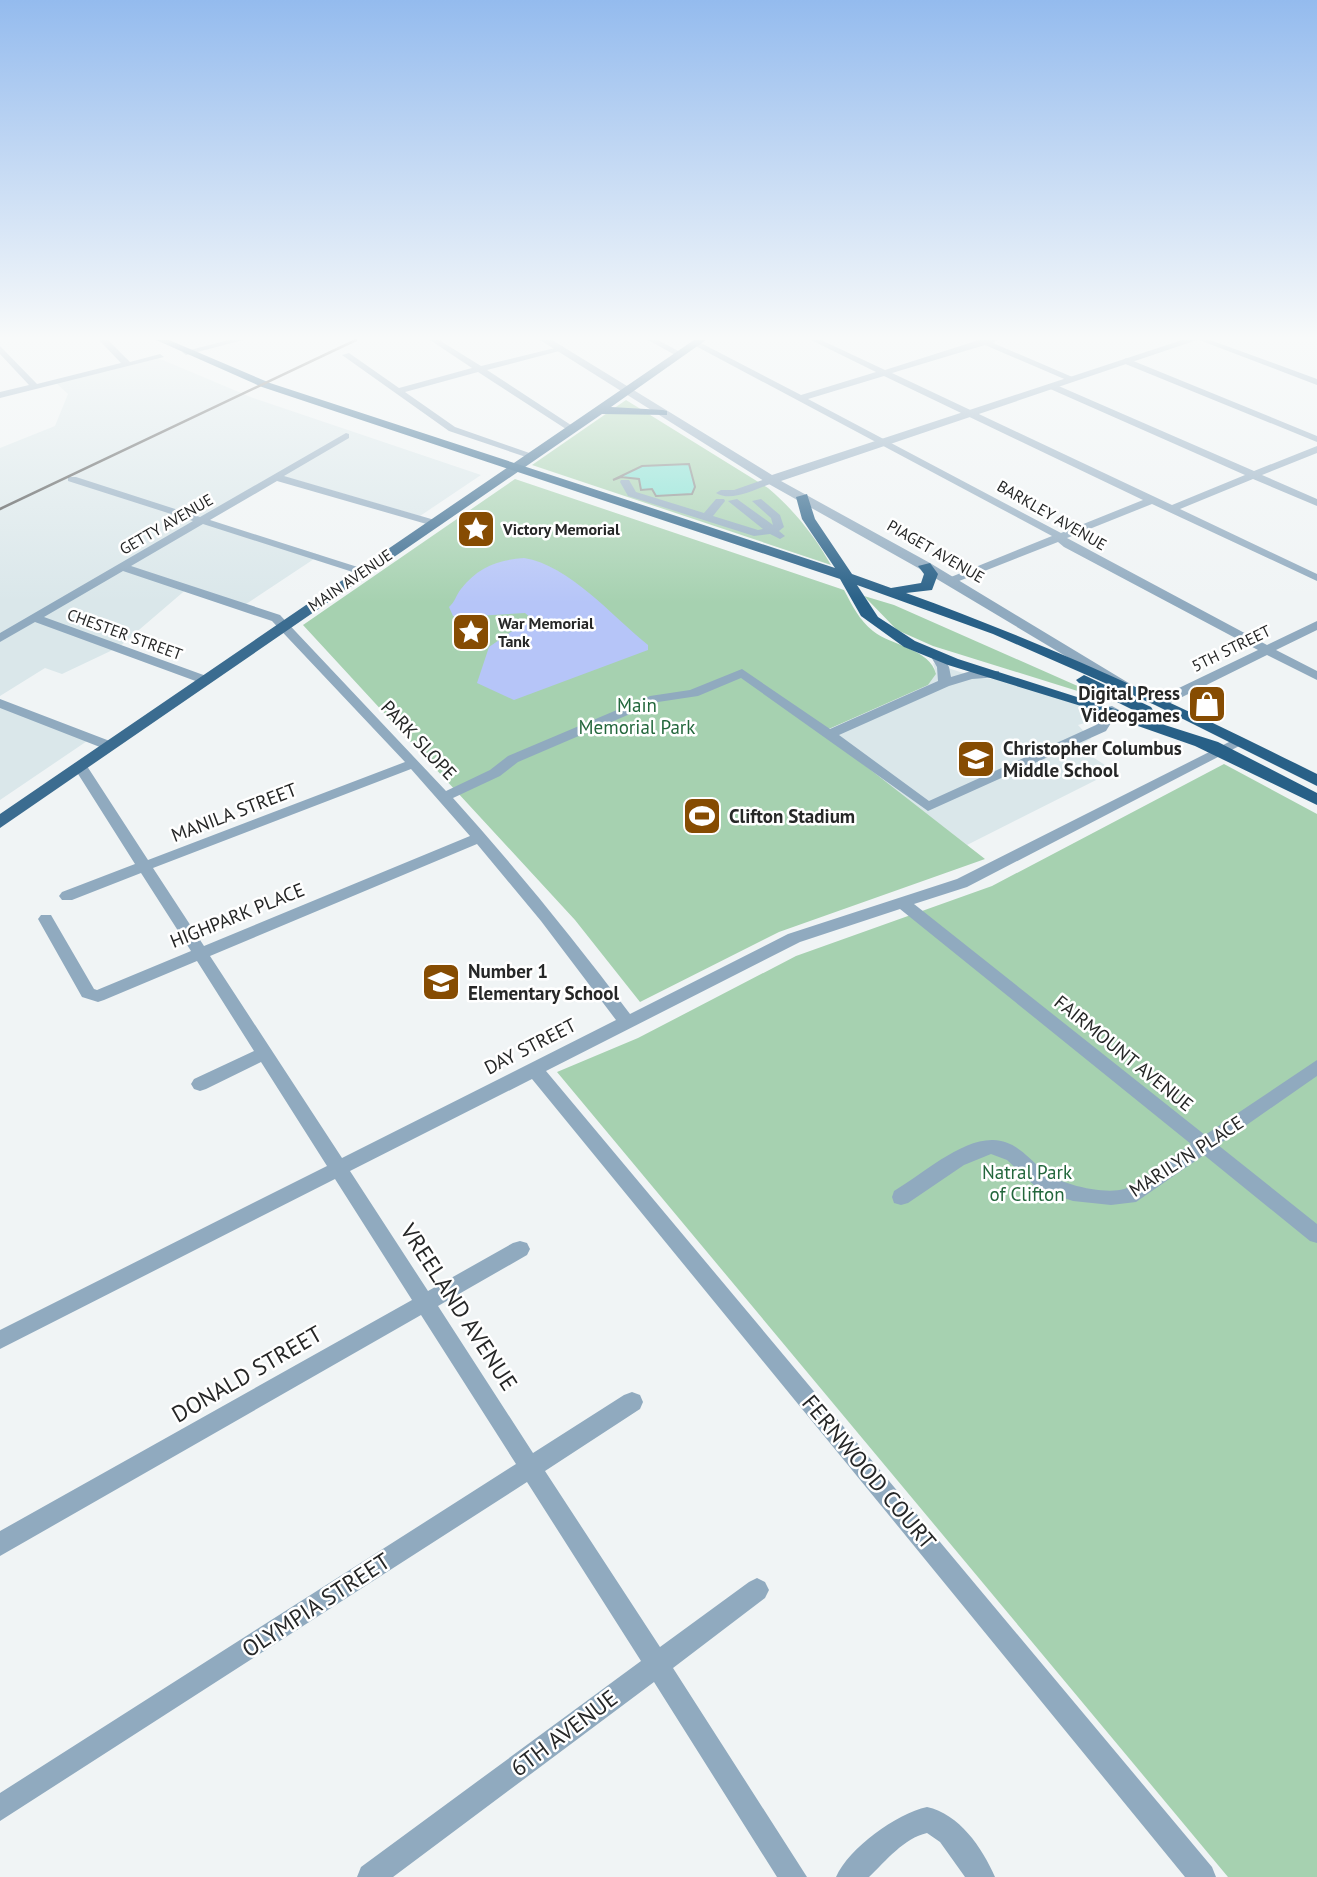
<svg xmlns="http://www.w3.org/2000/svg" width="1317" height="1877" font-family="'PT Sans',sans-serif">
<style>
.built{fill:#dae7ea}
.green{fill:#a6d1b0}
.water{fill:#b6c5f8}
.building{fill:#84e1d2;stroke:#8a8d8c;stroke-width:2}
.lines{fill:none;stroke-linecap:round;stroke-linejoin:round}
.minor{fill:#90aabf;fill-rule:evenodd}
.tertiary{fill:#90aabf;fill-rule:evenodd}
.primary{fill:#3b6c90;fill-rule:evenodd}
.trunk{fill:#286087;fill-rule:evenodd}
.rail{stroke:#505252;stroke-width:2.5}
.labels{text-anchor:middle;stroke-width:5;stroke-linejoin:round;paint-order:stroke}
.far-street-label{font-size:16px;fill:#262727;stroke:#fff}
.far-poi-label{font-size:16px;font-weight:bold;fill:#262727;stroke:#fff;text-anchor:start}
.poi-label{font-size:19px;font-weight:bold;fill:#262727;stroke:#fff;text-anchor:start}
.park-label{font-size:19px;fill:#23673c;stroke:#fff}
.street-label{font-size:19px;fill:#262727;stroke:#fff}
.near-street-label{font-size:23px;fill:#262727;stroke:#fff}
</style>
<rect width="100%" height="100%" fill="#f0f4f5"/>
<!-- built -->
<path class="built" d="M158,358L253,398L481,475L420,516L279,475L205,520L320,555L243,606L189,587L119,647L62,674L45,668L0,696V448L55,426L68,394L55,382Z
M933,663L978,678L1000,679L1096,711L1088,722L1078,725L1091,739L1076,746L1114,771L967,845L821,733L928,685L936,674Z
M0,700L93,737L0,800Z"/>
<!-- green -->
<path class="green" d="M626,400L768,488C794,510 814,535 831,565L532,465Z
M515,479L844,590C852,605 859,620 873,631C892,646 930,649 936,674L928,685L822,732L985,859L779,932L640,1002L575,920L303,625Z
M864,596L894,605L1116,703L933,646L897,630Z
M1224,764L1317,814V1877H1228L557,1072L638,1038L796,956L992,886Z"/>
<!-- water -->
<path class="water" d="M524,558C569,565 612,616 648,645V650L514,700L477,683L489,647L531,618L525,613L458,617L453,616L449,607C455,602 456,595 461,589C478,567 498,560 524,558Z"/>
<!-- building -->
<path class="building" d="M689,464L695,487L692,494L656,496L652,489L641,490L639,479L621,477L613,480L642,466Z"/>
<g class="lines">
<!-- minor -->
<path class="minor" d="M99,340H108L130,362L160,354L164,357L0,398V392L29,385L0,354V346L37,384L121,363Z
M229,340H243L186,355L182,352Z
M430,340H439L481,366L563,346V350L487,370L577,429L569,431L478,372L405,392L455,427L538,456L529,458L449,431L342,355L349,353L399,388L472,368Z
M648,340H658L684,354L677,356Z
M811,340H821L885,370L979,340H997L993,343L1077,379L1069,381L985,345L892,373L1172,505L1245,475L1048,388V384H1054L1254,471L1317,446V453L1262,475L1317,499V506L1253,479L1180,509L1317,574V581L1152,504L1067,538L1267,645L1317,621V630L1276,650L1317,671V680L1267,655L1166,705H1156V699L1258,650L1064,547L1058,542L954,583H946V579L1052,536L692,344L699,342L801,395L876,372ZM884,376L1143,500L1061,533L808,399Z
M1199,340H1210L1317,379V385Z
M1126,358L1317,436V442L1123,363L1122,361Z
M346,433L349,434V438L284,476L438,521V525H430L277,481L210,520L367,570V574H359L203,524L131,566L280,615L446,791L490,770L508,756L650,696L690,690L742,669L830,729L938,681L937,667L930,655L932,652H940L949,667L951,677L971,671H999V677L972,679L949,686L839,735L929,801L1096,725L1107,707L1112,706L1119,710L1106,731L928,811L741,678L698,696L658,702L518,762L500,776L453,798C514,866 574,939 630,1014L788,934L957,879L1235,739L1240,738L1247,742L967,887L914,904L1205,1135L1317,1060V1076L1218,1145L1317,1224V1243L1310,1241L1204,1155L1136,1202L1111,1205L1073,1201L1045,1192L1037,1188L1007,1160L991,1154L964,1165L908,1203L901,1205L894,1203L892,1197L894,1191C921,1175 961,1139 993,1140C1014,1140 1028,1157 1042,1170C1057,1184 1104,1195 1124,1189C1138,1185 1176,1154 1191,1144L900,909L800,942L546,1071L1212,1867L1216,1877H1185L532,1079L350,1171L428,1291L513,1243L520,1241L527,1243L530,1249L527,1255L438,1306L533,1453L624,1395L632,1392L640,1395L643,1402L640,1409L545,1471L660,1647L749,1582L757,1578L765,1582L769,1590L765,1598L673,1668L807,1877H777L654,1682L393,1877H357L361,1867L641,1661L527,1482L0,1821V1793L516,1464L421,1315L0,1556V1531L412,1300L335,1179L0,1349V1330L327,1166L261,1062L206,1089L200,1091L194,1089L191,1084L194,1079L254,1051L197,961L104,1000L98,1002L82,997L38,919L41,915H51L94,989L97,990L191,951L141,873L72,900H62L59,896L62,892L135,864L73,766L75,763H85L148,860L405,762L272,621L123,571L44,617L209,677V683H201L35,622L0,642V633L193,521L68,481V477H76L200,517ZM411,769L470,836L204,946L153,868ZM477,844L541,921L616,1020L342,1158L210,956Z
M771,477L775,478V482C758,488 732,503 716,493L721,490H734Z
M621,480H629L636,492L704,513L716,499H724L725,501L713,516L758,530L763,529L728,501L737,499L773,525L771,518L752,501L761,499L780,515L784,527L779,531L785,536L780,539L770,534L754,536L628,496L620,482Z
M0,699L115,743L117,746L110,750L105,749L0,708Z
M927,1807C959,1814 982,1847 995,1877H965L940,1842L927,1833C904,1838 886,1861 869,1877H836C849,1848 896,1814 927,1807Z"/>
<!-- tertiary -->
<path class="tertiary" d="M540,340H552L772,475L1182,340H1197L781,481L930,563L1132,685L1124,690L1119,688L920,569L767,483Z"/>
<!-- primary -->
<path class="primary" d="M694,340H706L611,407L663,410L667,411V415L602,414L0,828V814Z"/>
<!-- trunk -->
<path class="trunk" d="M156,340H169L270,383L835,568L802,519L796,497L807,494L815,519L852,574L891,588L921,583L924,574L918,566L930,563L938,574L932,590L906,593C1048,644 1183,707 1317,774V786L1155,705L993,634L857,585L878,617L915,641L958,659L1218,742L1317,793V805L1195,746L1081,706L948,665L904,647L861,616L840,579L262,387Z
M1084,675L1151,707L1153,710L1151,713H1139L1079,683L1076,680Z"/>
<!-- rail -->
<path class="rail" d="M0,509L356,340"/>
</g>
<!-- sky -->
<linearGradient id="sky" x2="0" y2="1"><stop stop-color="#94bbee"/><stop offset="0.56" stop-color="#f8fafa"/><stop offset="1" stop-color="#f8fafa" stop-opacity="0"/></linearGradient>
<rect width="1317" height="603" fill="url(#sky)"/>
<!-- icons -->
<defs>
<symbol id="sight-square" viewBox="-11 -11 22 22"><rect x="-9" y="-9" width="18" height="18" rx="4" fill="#864c02" stroke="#fff"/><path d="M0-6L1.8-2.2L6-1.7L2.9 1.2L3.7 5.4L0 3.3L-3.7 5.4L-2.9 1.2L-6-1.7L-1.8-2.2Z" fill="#fff"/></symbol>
<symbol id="shop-square" viewBox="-11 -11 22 22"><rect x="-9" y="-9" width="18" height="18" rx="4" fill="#864c02" stroke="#fff"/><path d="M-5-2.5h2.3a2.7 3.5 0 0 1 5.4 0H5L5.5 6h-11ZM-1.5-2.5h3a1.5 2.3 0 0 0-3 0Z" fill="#fff"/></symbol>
<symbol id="school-square" viewBox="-11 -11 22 22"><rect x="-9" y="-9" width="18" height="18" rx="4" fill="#864c02" stroke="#fff"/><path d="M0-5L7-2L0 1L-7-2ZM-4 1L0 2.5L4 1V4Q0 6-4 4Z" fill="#fff"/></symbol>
<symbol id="stadium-square" viewBox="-11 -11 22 22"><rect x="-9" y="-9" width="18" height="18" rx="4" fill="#864c02" stroke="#fff"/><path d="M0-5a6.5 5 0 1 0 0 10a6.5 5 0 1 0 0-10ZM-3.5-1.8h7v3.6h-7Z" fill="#fff"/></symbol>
</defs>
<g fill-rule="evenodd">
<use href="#sight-square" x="454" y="507" width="44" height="44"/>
<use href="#sight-square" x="449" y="610" width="44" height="44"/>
<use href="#shop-square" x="1185" y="682" width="44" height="44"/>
<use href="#school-square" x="954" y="737" width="44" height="44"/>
<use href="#stadium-square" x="680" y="794" width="44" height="44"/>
<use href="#school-square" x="419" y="960" width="44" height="44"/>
</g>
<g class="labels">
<!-- far-street labels -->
<g class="far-street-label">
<text transform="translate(1052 515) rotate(30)" y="6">BARKLEY AVENUE</text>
<text transform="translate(166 524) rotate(-30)" y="6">GETTY AVENUE</text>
<text transform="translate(936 551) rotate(30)" y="6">PIAGET AVENUE</text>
<text transform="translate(350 580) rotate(-34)" y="6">MAIN AVENUE</text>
<text transform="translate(125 634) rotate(20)" y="6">CHESTER STREET</text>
<text transform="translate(1231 648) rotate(-26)" y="6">5TH STREET</text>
</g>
<!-- far-poi labels -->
<g class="far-poi-label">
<text x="503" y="535">Victory Memorial</text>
<text x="498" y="629">War Memorial<tspan x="498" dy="18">Tank</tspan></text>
</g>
<!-- poi labels -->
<g class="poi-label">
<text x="1180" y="700" text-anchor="end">Digital Press<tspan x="1180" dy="22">Videogames</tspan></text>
<text x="1003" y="755">Christopher Columbus<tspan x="1003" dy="22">Middle School</tspan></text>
<text x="729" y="823">Clifton Stadium</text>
<text x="468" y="978">Number 1<tspan x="468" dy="22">Elementary School</tspan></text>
</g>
<!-- park labels -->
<g class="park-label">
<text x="637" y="712">Main<tspan x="637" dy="22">Memorial Park</tspan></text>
<text x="1027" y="1179">Natral Park<tspan x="1027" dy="22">of Clifton</tspan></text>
</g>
<!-- street labels -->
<g class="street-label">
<text transform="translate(419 740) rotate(47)" y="7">PARK SLOPE</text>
<text transform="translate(234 812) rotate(-21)" y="7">MANILA STREET</text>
<text transform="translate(237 915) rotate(-22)" y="7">HIGHPARK PLACE</text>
<text transform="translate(530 1046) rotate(-27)" y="7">DAY STREET</text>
<text transform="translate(1124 1053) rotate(39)" y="7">FAIRMOUNT AVENUE</text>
<text transform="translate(1186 1156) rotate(-33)" y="7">MARILYN PLACE</text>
</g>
<!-- near-street labels -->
<g class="near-street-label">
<text transform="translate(459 1307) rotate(57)" y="8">VREELAND AVENUE</text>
<text transform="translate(247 1374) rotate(-30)" y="8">DONALD STREET</text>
<text transform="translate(869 1472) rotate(50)" y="8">FERNWOOD COURT</text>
<text transform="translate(316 1605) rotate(-33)" y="8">OLYMPIA STREET</text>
<text transform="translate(564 1733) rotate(-37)" y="8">6TH AVENUE</text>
</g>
</g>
</svg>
